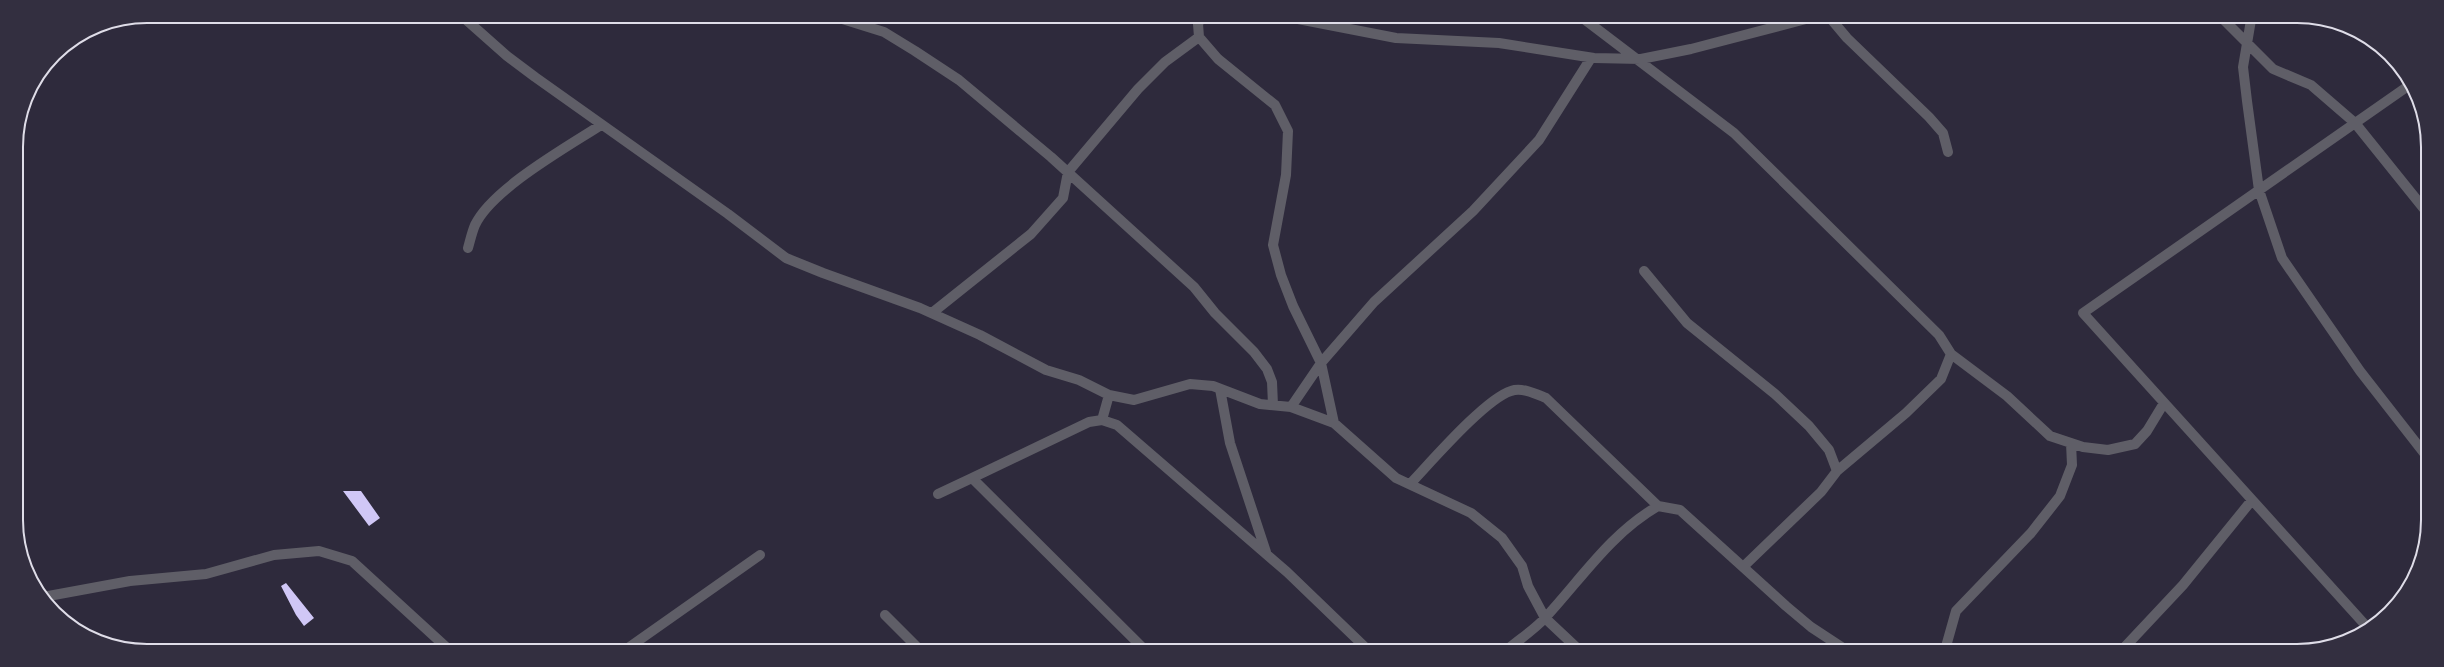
<svg xmlns="http://www.w3.org/2000/svg" width="2444" height="667" font-family="Inter,sans-serif">
<style>
.building{fill:#d0c7f6}
.lines{fill:none;stroke-linecap:round;stroke-linejoin:round}
.minor{stroke:#5f5e67;stroke-width:10}
.rim{fill:none;stroke:#dfdde8;stroke-width:2}
</style>
<rect width="100%" height="100%" fill="#2e2a3c"/>
<!-- building -->
<path class="building" d="M343,491H361L380,518L369,526Z
M286,583L314,618L304,626L296,615L281,586Z"/>
<g class="lines">
<!-- minor -->
<path class="minor" d="M463,17L507,56L535,77L728,214L786,258L823,273L920,308L980,335L1046,370L1079,380L1109,395L1134,400L1190,384L1213,386L1260,404L1291,407L1334,423L1396,478L1471,513L1502,538L1522,566L1528,586L1545,618L1578,649
M836,17L884,32L915,51L959,80L1051,157L1194,287L1215,313L1254,352L1267,369L1272,382L1273,405
M1201,18L1198,24L1199,37L1218,59L1275,105L1288,131L1286,175L1273,245L1281,275L1293,306L1321,363L1334,423
M1293,18L1396,38L1499,43L1594,58L1641,59L1691,49L1806,19
M1584,19L1734,133L1939,335L1951,354L1941,379L1906,413L1837,471
M1831,19L1847,38L1929,117L1943,133L1948,152
M2224,20L2273,69L2311,85L2355,123L2425,210
M2251,20L2243,67L2247,101L2259,190L2282,258L2360,371L2424,453
M468,248C470,241 472,232 475,225C492,189 567,147 601,125
M1644,271L1687,323L1775,394L1809,426L1829,450L1837,471L1821,492L1743,567
M932,313L1031,234L1063,198L1068,172L1138,89L1165,62L1199,37
M1951,354L2007,396L2050,436L2083,447L2108,450L2135,444L2147,431L2164,403
M1220,389L1230,443L1266,552
M1291,407L1321,363L1374,302L1473,211L1539,140L1591,58
M1102,420L1109,395
M1410,484C1431,462 1485,399 1511,391C1522,387 1536,394 1546,398L1658,506
M938,494L972,478
M43,597L130,581L206,574L274,555L319,551L352,561L446,647
M885,615L918,648
M2368,628L2083,313L2411,84
M628,648L760,555
M1144,649L972,478L1089,422L1102,420L1117,425L1287,572L1367,649
M1508,649C1520,639 1535,629 1545,618C1582,578 1610,534 1658,506L1680,510L1786,606L1811,627L1846,650
M1945,650L1956,611L2031,533L2060,496L2072,465L2071,443
M2122,650L2183,585L2252,500"/>
</g>
<!-- crop -->
<path d="M0 0H2444V667H0ZM147 23H2297A124 124 0 0 1 2421 147V520A124 124 0 0 1 2297 644H147A124 124 0 0 1 23 520V147A124 124 0 0 1 147 23Z" fill="#332f40" fill-rule="evenodd"/>
<path class="rim" d="M147 23H2297A124 124 0 0 1 2421 147V520A124 124 0 0 1 2297 644H147A124 124 0 0 1 23 520V147A124 124 0 0 1 147 23Z"/>
</svg>
